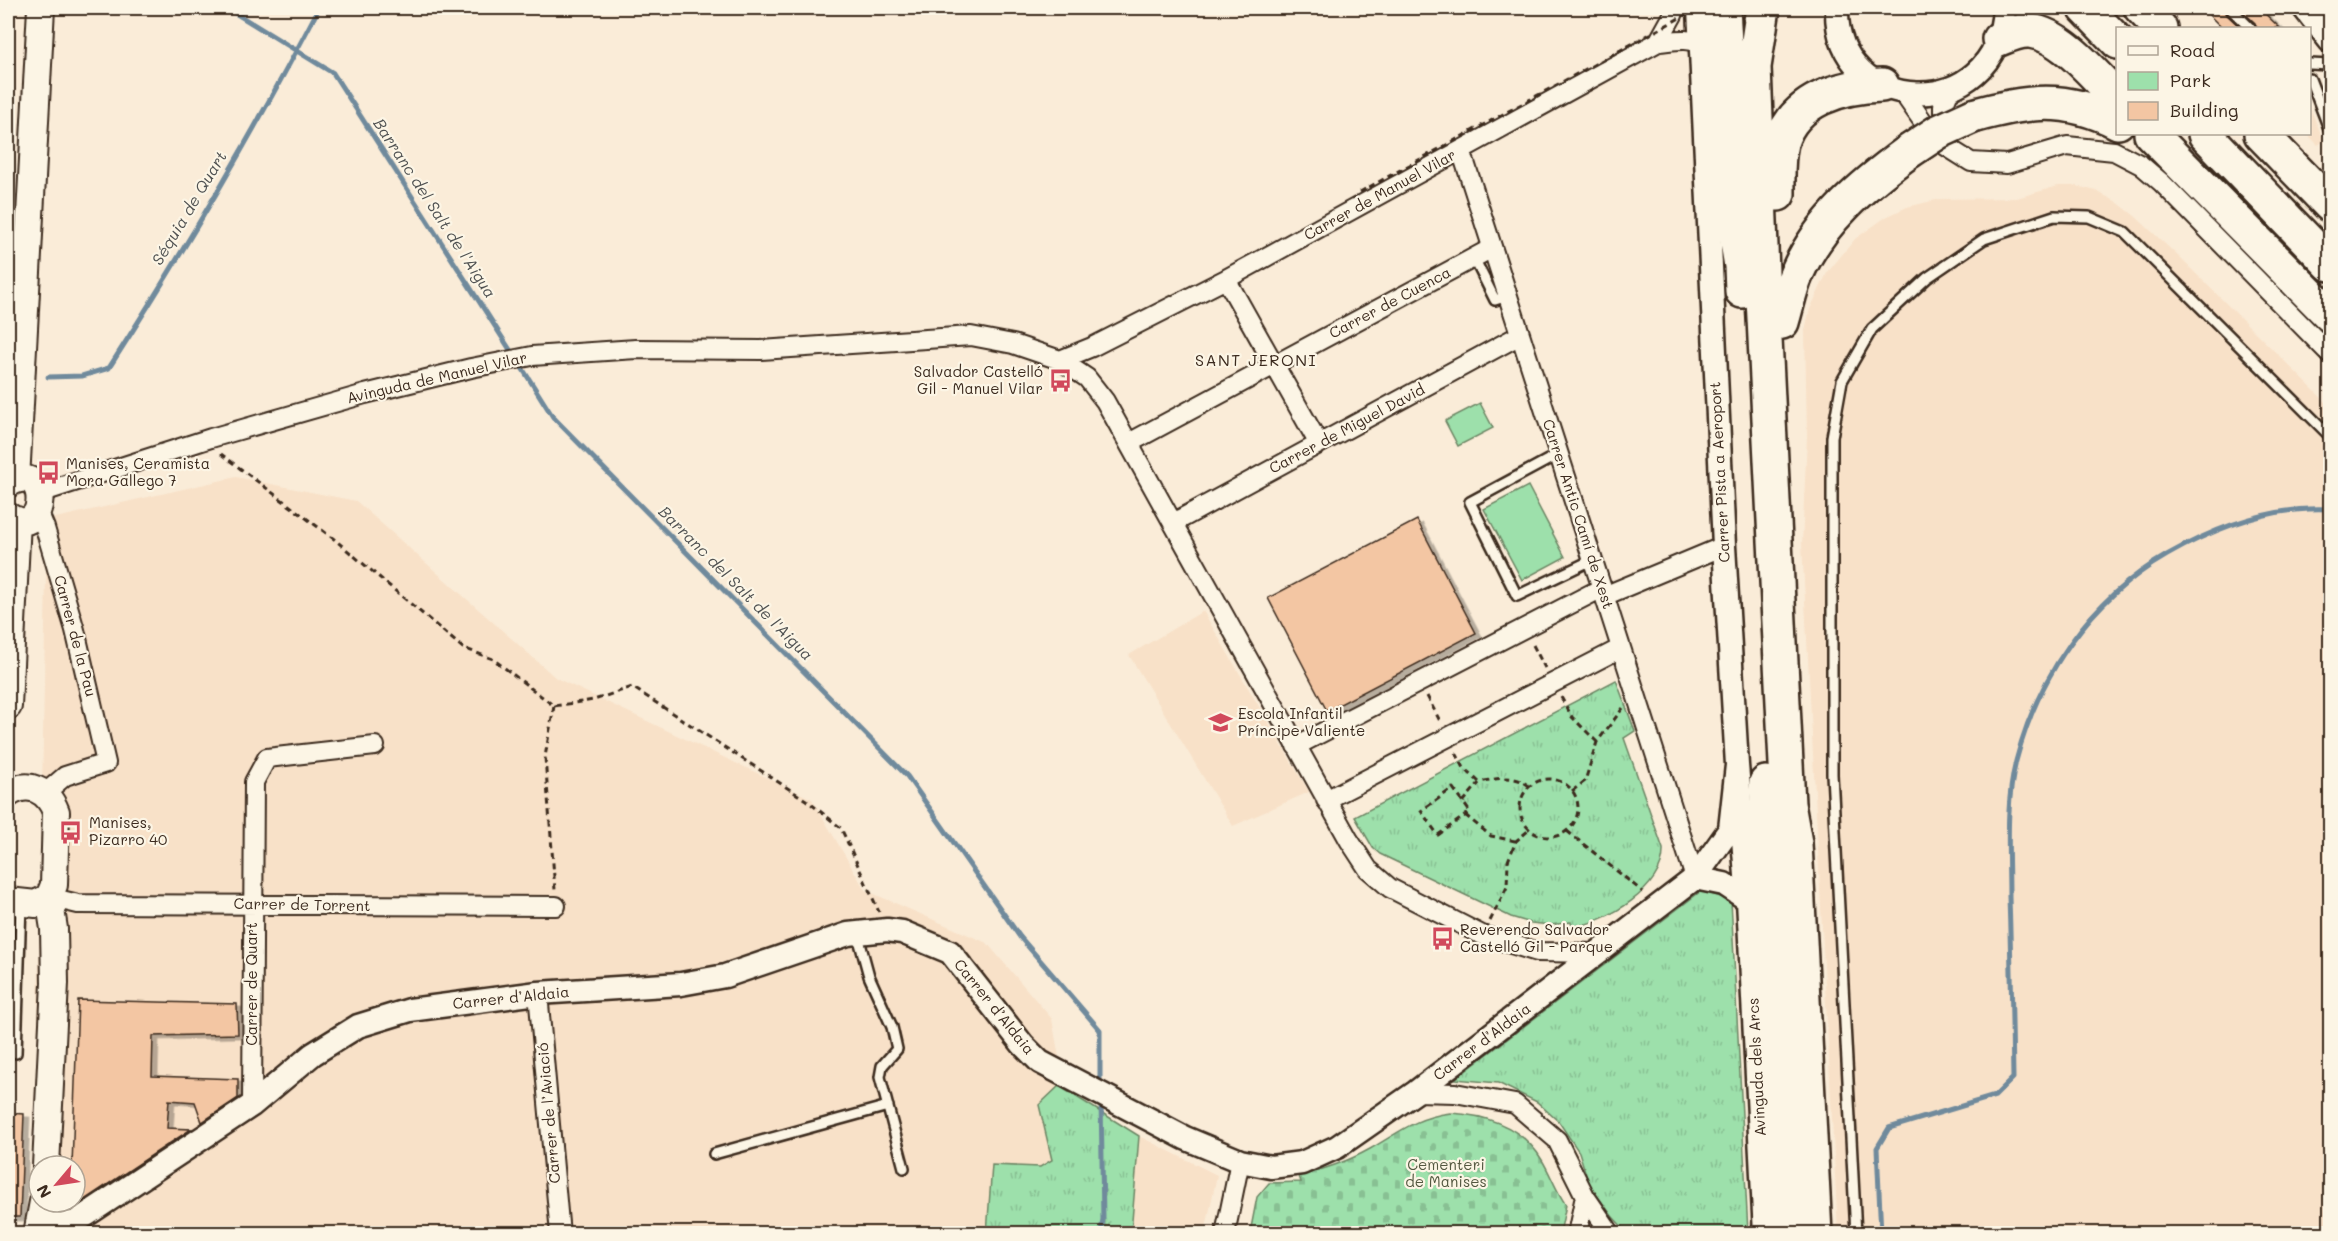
<svg xmlns="http://www.w3.org/2000/svg" width="2338" height="1241" font-family="Mali,sans-serif">
<style>
.built{fill:#f8e1c8;fill-rule:evenodd}
.grass{fill:url(#grass-tufts);stroke:#6c8564;stroke-width:1.5}
.cemetery{fill:url(#cemetery-stones);stroke:#6c8564;stroke-width:1.5}
.green{fill:#9de0ab;stroke:#6c8564;stroke-width:1.5}
.lines{fill:none;stroke-linecap:round;stroke-linejoin:round}
.stream{stroke:#6f8a9c;stroke-width:5}
.building{fill:#f3c6a3;stroke:#3b2a1e;stroke-width:1.5;filter:url(#shadow)}
.service-casing{stroke:#3b2a1e;stroke-width:14}
.minor-casing{stroke:#3b2a1e;stroke-width:22}
.tertiary-casing{stroke:#3b2a1e;stroke-width:27}
.secondary-casing{stroke:#3b2a1e;stroke-width:30}
.motorway-casing{stroke:#3b2a1e;stroke-width:38}
.path{stroke:#3b2a1e;stroke-width:3;stroke-dasharray:6 4.5;stroke-linecap:butt}
.service{stroke:#fcf5e5;stroke-width:9}
.minor{stroke:#fcf5e5;stroke-width:18}
.tertiary{stroke:#fcf5e5;stroke-width:22}
.secondary{stroke:#fcf5e5;stroke-width:26}
.motorway{stroke:#fcf5e5;stroke-width:33}
.motorway-bridge-casing{stroke:#3b2a1e;stroke-width:38;stroke-linecap:butt}
.path-bridge{stroke:#3b2a1e;stroke-width:3;stroke-dasharray:6 4.5;stroke-linecap:butt}
.motorway-bridge{stroke:#fcf5e5;stroke-width:33}
.labels{text-anchor:middle;stroke-width:4.5;stroke-linejoin:round;paint-order:stroke}
.street-label{font-size:15px;fill:#3b2a1e;stroke:#fcf5e5}
.poi-label{font-size:15px;fill:#3b2a1e;stroke:#fcf5e5;text-anchor:start}
.park-label{font-size:15px;fill:#545841;stroke:#fcf5e5}
.water-label{font-size:16px;font-style:italic;fill:#505252;stroke:#fcf5e5}
.neighbourhood-label{font-size:16px;letter-spacing:1.5px;fill:#3b2a1e;stroke:#fcf5e5}
</style>
<defs>
<pattern id="grass-tufts" width="24" height="20" patternUnits="userSpaceOnUse" patternTransform="scale(1.5)"><rect width="24" height="20" fill="#9de0ab"/><path d="M3 7l-1-3M5 7V3M7 7l1-3M15 17l-1-3M17 17v-4M19 17l1-3" fill="none" stroke="#88c093"/></pattern>
<pattern id="cemetery-stones" width="16" height="16" patternUnits="userSpaceOnUse" patternTransform="scale(1.5)"><rect width="16" height="16" fill="#9de0ab"/><path d="M2 7V4a2 2 0 0 1 4 0v3zM10 15v-3a2 2 0 0 1 4 0v3z" fill="#88c093"/></pattern>
<filter id="shadow"><feDropShadow dx="5.5" dy="3.5" stdDeviation="0" flood-color="#0004"/></filter>
</defs>
<rect width="100%" height="100%" fill="#faecd8"/>
<filter id="ink" filterUnits="userSpaceOnUse"><feTurbulence type="fractalNoise" baseFrequency=".0167" numOctaves="2"/><feDisplacementMap in="SourceGraphic" scale="12" xChannelSelector="R" yChannelSelector="G"/><feConvolveMatrix kernelMatrix="1 2 1 2 8 2 1 2 1" color-interpolation-filters="sRGB"/></filter>
<g filter="url(#ink)">
<!-- built -->
<path class="built" d="M2310,108L2324,141L2318,145L2307,134H2310Z
M2058,186H2077L2096,191L2117,202L2135,216L2178,256L2330,406V1233H1838L1802,544L1807,437L1805,330L1810,309L1827,273L1855,239L1886,217L1907,207L1940,199L2017,198Z
M236,477L356,501L556,678L812,799L865,890L987,943L1052,1019L1068,1106L1052,1233L30,1234L37,1064L47,520ZM39,1166H75V1202H39Z
M1203,611L1309,792L1233,826L1129,655Z
M1139,1136L1217,1175L1205,1233L1131,1234Z"/>
<!-- grass -->
<path class="grass" d="M1616,680L1635,731L1624,738L1663,849C1665,888 1606,923 1572,927L1571,922L1551,925L1531,923L1511,917L1380,854L1373,848L1355,817Z
M1701,891L1731,900L1748,1233H1628L1612,1216L1589,1184L1579,1152L1559,1122L1537,1102L1498,1083L1455,1079Z
M1059,1086L1139,1136L1131,1233H987L992,1165L1040,1167L1052,1160L1039,1105Z"/>
<!-- cemetery -->
<path class="cemetery" d="M1450,1113C1487,1115 1522,1126 1542,1160C1551,1175 1556,1191 1566,1205L1560,1233H1250L1257,1197L1269,1183L1301,1182L1299,1176C1324,1169 1347,1162 1370,1149C1400,1132 1414,1118 1450,1113Z"/>
<!-- green -->
<path class="green" d="M1480,403L1493,428L1458,446L1445,421Z
M1528,486L1565,557L1522,580L1484,509Z"/>
<g class="lines">
<!-- stream -->
<path class="stream" d="M227,8L333,73L514,356
M519,363L553,417L907,776L1020,937L1100,1030V1088
M48,377L82,376L109,368C184,251 255,131 319,8
M1101,1234L1103,1219L1101,1100
M1881,1234L1877,1148L1889,1128L1995,1096L2013,1078C2012,1017 2011,957 2009,897C2009,852 2005,805 2016,761C2038,676 2090,599 2167,555C2216,527 2273,506 2330,509"/>
</g>
<!-- building -->
<path class="building" d="M2202,8H2223L2225,13L2241,28H2222Z
M2239,8H2259L2280,28H2257L2255,23Z
M1417,520L1476,633L1327,711L1268,598Z
M78,1000L237,1004L238,1034L153,1036L152,1076L238,1079V1098L202,1122L195,1102L169,1100L167,1128L191,1129L75,1206V1166H72Z
M8,1113L24,1114L20,1217H8Z"/>
<g class="lines">
<defs>
<path id="service" d="M2230,8L2250,28
M2310,64L2330,65
M2310,79L2330,131
M1474,258L1495,300L1508,296
M1559,454L1470,502L1517,596L1592,560
M857,932L869,976L892,1027L897,1049L882,1066L880,1077L904,1168
M16,1053L21,904
M714,1154L888,1106
M1856,1234L1832,774V437L1842,381L1872,329L1927,278L1984,239L2054,216L2089,217L2125,232L2330,436"/>
<path id="minor" d="M1658,42L1673,15L1675,8
M1903,93L1936,140L1971,162L2007,164L2067,146L2114,151L2141,165L2162,183L2330,354
M1943,135V106L1950,89
M1461,150L1695,878
M1226,279L1319,444
M1060,360L1092,347L1226,279L1658,42C1673,41 1687,37 1700,44
M1129,443L1492,248
M40,493L211,438L365,394L471,368L532,356L636,349L761,350L971,336L1013,344L1060,360L1087,378L1105,401L1349,840L1368,869L1390,888L1482,935L1537,952L1600,953
M38,511L45,528L75,630L106,763L65,776L44,794
M1173,523L1520,335
M1604,596L1724,546
M1296,746L1602,588
M1326,800L1621,648
M49,897L78,904L556,906
M538,993L560,1234
M1416,1092L1455,1093L1515,1104L1557,1140L1585,1196L1611,1234
M252,1105L254,782L267,758L375,746
M1225,1234L1240,1161
M1577,1234L1585,1196"/>
<path id="tertiary" d="M1699,8L1724,546L1737,765L1748,900L1765,1234
M1837,8C1834,117 1998,127 2004,8
M2304,8L2330,41
M1695,878L1724,884L1748,900
M43,1205C51,1218 59,1224 74,1223L252,1105L313,1054L358,1026L410,1010L538,993L681,984L725,976L848,934L887,930L902,932L950,952L1023,1045L1040,1062L1185,1138L1240,1161L1271,1167L1302,1163L1337,1147L1416,1092L1695,878L1730,829L1737,765"/>
<path id="secondary" d="M16,480L41,8
M8,484C51,457 49,543 8,516
M8,706L17,520
M8,794C28,780 48,790 56,812L54,885L49,897L54,929L55,983L46,1166
M8,901L36,904L49,897
M37,1234L43,1202"/>
<path id="motorway" d="M1723,8L1736,235L1741,266L1742,291
M1763,8L1754,67L1763,298L1788,804L1795,843L1815,1234
M2085,8L2118,42
M2141,8L2160,28
M1999,39C2009,35 2019,30 2030,31C2063,35 2096,77 2118,99
M1973,116C2027,101 2065,95 2118,122
M2151,134L2330,315
M2205,134L2330,264
M2261,134L2330,205
M1778,194C1778,177 1777,160 1781,143C1794,99 1842,86 1882,85
M1782,322C1787,306 1790,288 1797,273C1820,221 1863,185 1908,152
M1766,783L1789,1234"/>
</defs>
<!-- service casing -->
<use href="#service" class="service-casing"/>
<!-- minor casing -->
<use href="#minor" class="minor-casing"/>
<!-- tertiary casing -->
<use href="#tertiary" class="tertiary-casing"/>
<!-- secondary casing -->
<use href="#secondary" class="secondary-casing"/>
<!-- motorway casing -->
<use href="#motorway" class="motorway-casing"/>
<!-- path -->
<path class="path" d="M221,454L334,539L463,648L493,659L554,706L594,700L632,687L806,800L841,828L879,912
M1533,645L1545,668
M1427,696L1441,723
M1561,697L1572,717L1597,742
M554,706L545,757L555,890
M1456,753L1464,768L1479,782C1497,779 1515,773 1530,787
M1520 808a29 29 0 1 1 58 0a29 29 0 1 1-58 0Z
M1453,788L1470,812L1438,835L1421,811Z
M1572,791L1585,781L1597,742L1623,708
M1463,802L1479,783
M1465,815L1491,836L1515,841
M1567,831L1643,892
M1490,921L1507,887L1508,861L1516,841L1529,830"/>
<!-- service -->
<use href="#service" class="service"/>
<!-- minor -->
<use href="#minor" class="minor"/>
<!-- tertiary -->
<use href="#tertiary" class="tertiary"/>
<!-- secondary -->
<use href="#secondary" class="secondary"/>
<!-- motorway -->
<use href="#motorway" class="motorway"/>
<defs>
<path id="motorway-bridge" d="M1908,152L1938,132L1973,116"/>
</defs>
<!-- motorway-bridge casing -->
<use href="#motorway-bridge" class="motorway-bridge-casing"/>
<!-- path-bridge -->
<path class="path-bridge" d="M1360,192L1698,8"/>
<!-- motorway-bridge -->
<use href="#motorway-bridge" class="motorway-bridge"/>
</g>
</g>
<!-- icons -->
<defs>
<symbol id="bus-bare" viewBox="-9 -9 18 18"><path d="M-5-6H5V4H4V6H2V4H-2V6H-4V4H-5ZM-3.5-4V0h7V-4ZM-3.5 1.2v1.5H-2V1.2ZM2 1.2v1.5H3.5V1.2Z" fill="#d1495b" stroke="#fcf5e5" stroke-width="2.5" paint-order="stroke"/></symbol>
<symbol id="school-bare" viewBox="-9 -9 18 18"><path d="M0-5L7-2L0 1L-7-2ZM-4 1L0 2.5L4 1V4Q0 6-4 4Z" fill="#d1495b" stroke="#fcf5e5" stroke-width="2.5" paint-order="stroke"/></symbol>
</defs>
<g fill-rule="evenodd">
<use href="#bus-bare" x="1044" y="364" width="33" height="33"/>
<use href="#bus-bare" x="32" y="456" width="33" height="33"/>
<use href="#school-bare" x="1204" y="706" width="33" height="33"/>
<use href="#bus-bare" x="54" y="816" width="33" height="33"/>
<use href="#bus-bare" x="1426" y="922" width="33" height="33"/>
</g>
<g class="labels">
<!-- street labels -->
<g class="street-label">
<text transform="translate(1380 195) rotate(-29)" y="5">Carrer de Manuel Vilar</text>
<text transform="translate(1390 303) rotate(-28)" y="5">Carrer de Cuenca</text>
<text transform="translate(437 378) rotate(-13)" y="5">Avinguda de Manuel Vilar</text>
<text transform="translate(1347 429) rotate(-28)" y="5">Carrer de Miguel David</text>
<text transform="translate(1720 472) rotate(-93)" y="5">Carrer Pista a Aeroport</text>
<text transform="translate(1578 514) rotate(72)" y="5">Carrer Antic Camí de Xest</text>
<text transform="translate(75 636) rotate(75)" y="5">Carrer de la Pau</text>
<text transform="translate(302 905) rotate(1)" y="5">Carrer de Torrent</text>
<text transform="translate(252 984) rotate(-90)" y="5">Carrer de Quart</text>
<text transform="translate(511 998) rotate(-6)" y="5">Carrer d’Aldaia</text>
<text transform="translate(994 1007) rotate(51)" y="5">Carrer d’Aldaia</text>
<text transform="translate(1482 1042) rotate(-37)" y="5">Carrer d’Aldaia</text>
<text transform="translate(1757 1067) rotate(-93)" y="5">Avinguda dels Arcs</text>
<text transform="translate(549 1113) rotate(-95)" y="5">Carrer de l’Aviació</text>
</g>
<!-- poi labels -->
<g class="poi-label">
<text x="1043" y="377" text-anchor="end">Salvador Castelló<tspan x="1043" dy="17">Gil - Manuel Vilar</tspan></text>
<text x="66" y="469">Manises, Ceramista<tspan x="66" dy="17">Mora Gallego 7</tspan></text>
<text x="1238" y="719">Escola Infantil<tspan x="1238" dy="17">Príncipe Valiente</tspan></text>
<text x="89" y="828">Manises,<tspan x="89" dy="17">Pizarro 40</tspan></text>
<text x="1460" y="935">Reverendo Salvador<tspan x="1460" dy="17">Castelló Gil - Parque</tspan></text>
</g>
<!-- park labels -->
<g class="park-label">
<text x="1446" y="1170">Cementeri<tspan x="1446" dy="17">de Manises</tspan></text>
</g>
<!-- water labels -->
<g class="water-label">
<text transform="translate(189 208) rotate(-59)" y="6">Séquia de Quart</text>
<text transform="translate(435 208) rotate(57)" y="6">Barranc del Salt de l'Aigua</text>
<text transform="translate(736 583) rotate(45)" y="6">Barranc del Salt de l'Aigua</text>
</g>
<!-- neighbourhood labels -->
<g class="neighbourhood-label">
<text x="1256" y="366">SANT JERONI</text>
</g>
</g>
<!-- margin -->
<rect width="2338" height="1241" fill="none" stroke="#fcf5e5" stroke-width="30"/>
<rect x="15" y="15" width="2308" height="1211" fill="none" stroke="#3b2a1e" stroke-width="2" filter="url(#ink)"/>
<!-- legend -->
<rect x="2116" y="27" width="195" height="108" fill="#fcf5e5" stroke="#afa495" stroke-width="1.5"/>
<rect x="2128" y="46" width="30" height="9" fill="#fcf5e5" stroke="#afa495" stroke-width="1.5"/>
<text x="2170" y="57" font-size="18" fill="#3b2a1e">Road</text>
<rect x="2128" y="72" width="30" height="18" fill="#9de0ab" stroke="#afa495" stroke-width="1.5"/>
<text x="2170" y="87" font-size="18" fill="#3b2a1e">Park</text>
<rect x="2128" y="102" width="30" height="18" fill="#f3c6a3" stroke="#afa495" stroke-width="1.5"/>
<text x="2170" y="117" font-size="18" fill="#3b2a1e">Building</text>
<!-- north arrow -->
<g transform="translate(57 1184) rotate(241)"><circle r="28" fill="#fcf5e5" stroke="#afa495" stroke-width="1.5"/>
<path d="M0-4.5L10 22L0 15L-10 22Z" fill="#d1495b"/>
<text y="-9" font-size="16" font-weight="bold" text-anchor="middle" fill="#3b2a1e">N</text>
</g>
</svg>
